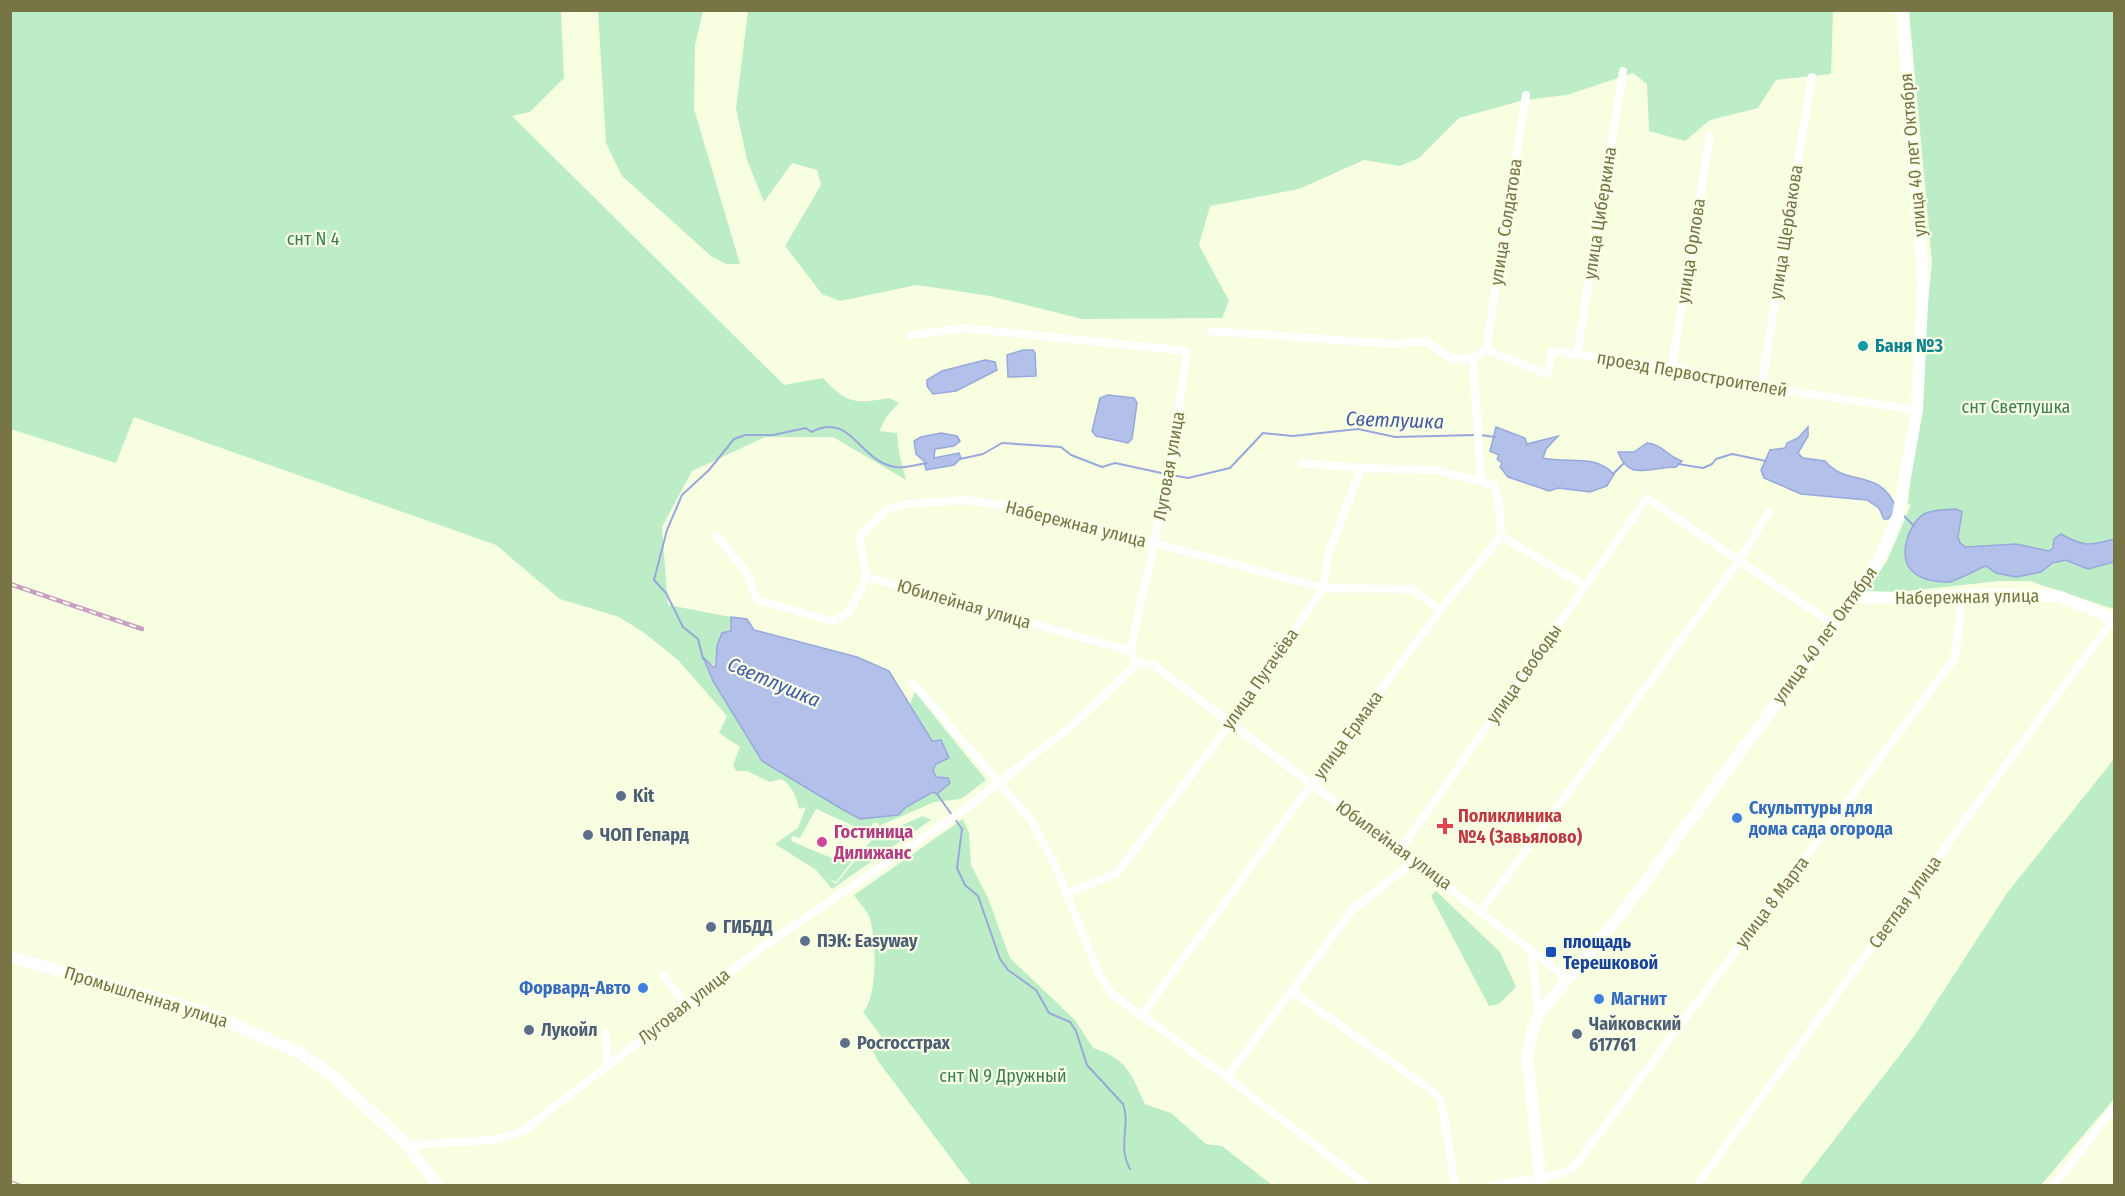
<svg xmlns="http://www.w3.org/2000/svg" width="2125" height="1196" font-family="'Fira Sans Condensed',sans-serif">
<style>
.green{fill:#bdedc7}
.water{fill:#b3c0e9;stroke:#98a8dc;stroke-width:1.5}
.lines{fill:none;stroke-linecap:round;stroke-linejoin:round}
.stream{stroke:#98a8dc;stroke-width:2}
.street{stroke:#fff;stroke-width:8}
.secondary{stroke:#fff;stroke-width:12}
.rail-casing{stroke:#c89ec2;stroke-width:4.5}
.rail{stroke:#faffe8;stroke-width:2;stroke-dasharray:7;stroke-linecap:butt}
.culture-dot{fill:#0f9aa8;stroke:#faffe8;stroke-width:2}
.service-dot{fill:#5c6f8a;stroke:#faffe8;stroke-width:2}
.shop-dot{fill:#3f7fe0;stroke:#faffe8;stroke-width:2}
.health-dot{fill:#e0444e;stroke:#faffe8;stroke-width:2}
.hotel-dot{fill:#d1479c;stroke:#faffe8;stroke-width:2}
.transit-dot{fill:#1a4fb4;stroke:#faffe8;stroke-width:2}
.labels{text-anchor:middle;stroke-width:4.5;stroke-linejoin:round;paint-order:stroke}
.street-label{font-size:18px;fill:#777545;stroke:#faffe8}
.park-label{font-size:18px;fill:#3c7e51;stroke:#faffe8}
.culture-label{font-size:18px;font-weight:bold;fill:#0d838f;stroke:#faffe8;text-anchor:start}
.service-label{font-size:18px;font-weight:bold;fill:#4e5e75;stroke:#faffe8;text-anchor:start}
.shop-label{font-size:18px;font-weight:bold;fill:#366cbe;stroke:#faffe8;text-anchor:start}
.health-label{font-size:18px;font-weight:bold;fill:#be3a42;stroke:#faffe8;text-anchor:start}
.hotel-label{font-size:18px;font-weight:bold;fill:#b23c85;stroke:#faffe8;text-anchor:start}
.transit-label{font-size:18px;font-weight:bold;fill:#164399;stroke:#faffe8;text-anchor:start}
.water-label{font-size:20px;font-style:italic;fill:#445aa3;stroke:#faffe8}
</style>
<rect width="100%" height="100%" fill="#f8fee0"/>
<!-- green -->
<path class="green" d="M11,11H561L564,78L530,112L512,116L784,385L823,378C847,404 855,404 889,398L899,403L887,416L879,431L897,433L899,453L906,480L833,437H765L692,471L662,527L668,605L731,617V631L717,646L716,666L704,661L713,681L762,761L840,808L860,819L898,815L906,807L933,792L937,794L948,778L936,777L933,770L936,764L948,758L924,731L909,706L915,692L986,780L961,799L934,802L879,826L877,822L872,824L873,829L865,831L816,809L800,838L792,836L791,841L834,859L863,847L836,882L828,878L836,884L874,837L923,816L931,820L832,889L816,870L775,844L798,828L806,807L799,809C797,798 791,784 781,779L770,782L747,771H736L733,765L740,747L719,733L727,716L678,660L643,632L619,617L560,599L496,545L134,417L116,463L11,429Z
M598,11H703L695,45L694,109L740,264H726L711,256L622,176L606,143Z
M748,11H1833L1831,74L1776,80L1758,108L1710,120L1685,141L1649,131L1647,84L1633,73L1567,95L1524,100L1459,118L1419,158L1400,166L1364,160L1299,189L1210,206L1199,245L1229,301L1222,318L1082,319L990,296L917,285L840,301L822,294L785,246L821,185L817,170L792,163L764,202L747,160L736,108Z
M1909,11H2114V539C2089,546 2084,547 2061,534L2049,551L2016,544L1966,547L1960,543L1958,537L1962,512C1942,501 1920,531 1906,543C1906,558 1910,564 1918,576L1950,582L1986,566C2006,576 2026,578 2047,568C2054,565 2057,561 2065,560L2088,569L2114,562V609L2030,581H1999L1889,593H1865L1887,561L1911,505L1908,504L1932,262Z
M2114,759V1099L2041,1185H1799L1913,1038L2007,893Z
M963,819L969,833L971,865L988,898L1010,958L1075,1020L1093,1048C1127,1059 1131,1073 1145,1104L1171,1113L1206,1144L1222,1146L1272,1185H971L878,1061L871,1047L881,1036L863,1012C878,997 876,940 870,919C868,911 859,903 854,895Z
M1436,891L1500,952L1516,987L1499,1004L1489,1006L1431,896Z"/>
<!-- water -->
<path class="water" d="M1023,350H1033L1035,353L1036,376L1008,377L1007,355Z
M985,360L995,362L997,370L956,391L933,394L927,386V380L942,371Z
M1108,395L1134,398L1137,403L1132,439L1128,443L1096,436L1092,431L1100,398Z
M1496,427L1525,438L1527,444L1558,436L1546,449L1543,458C1569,464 1593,453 1614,474L1607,486L1590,492L1558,488L1549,491L1508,477L1500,467L1502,463L1497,459L1499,455L1490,451Z
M1808,427V436L1798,453L1803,458L1825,461C1847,488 1879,466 1897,509L1888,519H1884L1879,508L1867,500L1801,494L1764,478L1761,470L1770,450L1785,448L1787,443L1798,438Z
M941,433L957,436L960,441L954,446L935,449L934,458L959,453L961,458L954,465L926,470L924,461L916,454L914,441L921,437Z
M1647,443C1662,444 1668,457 1682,461L1676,467C1649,467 1629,482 1618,452H1634Z
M1956,509L1962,512L1958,537L1960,543L1966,547L2016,544L2049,551L2053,548L2054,539L2061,534C2084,547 2089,546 2114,539V562L2088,569L2065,560L2053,563L2041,572L2016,577L1996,573L1986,566C1977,569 1955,582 1948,582C1936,582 1922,580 1913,572C1897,557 1908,524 1924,514C1934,509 1946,510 1956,509Z
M731,617L747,619L754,630L857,657L889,671L932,741L941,740L949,758L936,764L933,770L936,777L948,778L950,783L937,794L933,792L906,807L898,815L860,819L840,808L762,761L713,681L703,657L713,667L716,666L717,646L722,633L731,631Z"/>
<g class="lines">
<!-- stream -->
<path class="stream" d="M1480,435L1495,437
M960,459L983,454L1002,443L1061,447L1071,455L1102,467L1115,463L1166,474
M1678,464L1703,468L1712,464L1716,459L1732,454L1766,461
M1613,474L1623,464
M1171,475L1188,478L1230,468L1263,433L1293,436L1358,429L1395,437L1475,435
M1903,515L1914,526
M703,659L698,639L683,627L666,593L654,580L667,530L682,495L709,470L734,439L745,435H773L806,428L811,432C852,411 858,461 895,467C904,469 918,464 927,463
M937,794L962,829L957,868L965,885L978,896L1000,959L1008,970L1036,990L1049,1013L1070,1022L1076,1031L1087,1065L1123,1104C1131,1124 1117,1146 1130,1169"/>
<!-- street -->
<path class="street" d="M1211,331L1395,344L1426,341C1449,358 1460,368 1486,350L1547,374L1552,351L1672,367L1761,387L1917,410
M911,335L964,328L1187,351L1168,481L1130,651L1137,664
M1486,350L1526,95
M1577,355L1623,71
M1473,359L1481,482
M1672,367L1710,135
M1761,387L1812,77
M1361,468L1435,470L1494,485L1499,502L1501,536
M716,535L747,573L757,600L832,621L848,613L867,577L859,537L887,509L906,504L964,500L1023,508L1323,588L1412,589L1440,610
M867,577L1130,651
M1137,664L1146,663L1155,666L1531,950L1539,1014
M912,682L1031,820L1055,865L1099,974L1112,994L1227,1077L1368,1186
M1401,849L1647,498L1834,625
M1066,894L1117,873L1230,724L1323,588L1328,555L1361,468L1302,463
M1481,911L1740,559L1769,512
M1531,950L1569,980
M663,975L686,1004
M1292,991L1435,1093L1441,1100L1455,1186
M1141,1016L1440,610L1501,536L1585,586
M606,1032L607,1067
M1227,1077L1353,909L1416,860
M407,1145L494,1140L523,1131L761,948L964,810L1075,723L1137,664
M1490,1186L1561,1174L1574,1167L1955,658L1962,596
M1696,1186L2114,618
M2053,1186L2114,1108"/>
<!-- secondary -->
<path class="secondary" d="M1853,597L1907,598L1994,594L2058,596L2113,618
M10,957L205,1012L300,1053L333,1076L407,1145L438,1186
M1541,1186L1527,1055L1533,1028L1539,1014L1625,909L1834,625L1879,560L1898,516L1917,410L1923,282L1902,10"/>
<defs>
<path id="rail" d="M10,584L142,629
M10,1182L20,1186"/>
</defs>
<!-- rail casing -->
<use href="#rail" class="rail-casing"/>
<!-- rail -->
<use href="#rail" class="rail"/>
</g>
<!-- markers -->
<circle class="culture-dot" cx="1863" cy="346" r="6"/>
<g class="service-dot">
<circle cx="621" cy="796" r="6"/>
<circle cx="588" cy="835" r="6"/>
<circle cx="711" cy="927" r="6"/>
<circle cx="805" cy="941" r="6"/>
<circle cx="529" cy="1030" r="6"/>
<circle cx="1577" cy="1034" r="6"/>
<circle cx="845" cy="1043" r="6"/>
</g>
<g class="shop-dot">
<circle cx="1737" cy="818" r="6"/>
<circle cx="643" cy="988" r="6"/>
<circle cx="1599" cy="999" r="6"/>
</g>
<path class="health-dot" d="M1442 817h6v6h6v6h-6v6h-6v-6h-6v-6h6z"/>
<circle class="hotel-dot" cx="822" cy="842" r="6"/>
<rect class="transit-dot" x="1545" y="946" width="12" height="12" rx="3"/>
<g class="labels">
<!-- street labels -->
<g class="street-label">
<text transform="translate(1913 155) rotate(-95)" y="6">улица 40 лет Октября</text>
<text transform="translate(1600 213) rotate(-81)" y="6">улица Циберкина</text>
<text transform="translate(1506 222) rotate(-81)" y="6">улица Солдатова</text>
<text transform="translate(1786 232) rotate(-81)" y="6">улица Щербакова</text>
<text transform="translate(1691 251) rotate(-81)" y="6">улица Орлова</text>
<text transform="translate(1692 374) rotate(10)" y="6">проезд Первостроителей</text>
<text transform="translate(1169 466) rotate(-80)" y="6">Луговая улица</text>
<text transform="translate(1076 524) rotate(14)" y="6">Набережная улица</text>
<text transform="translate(1967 597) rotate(-1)" y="6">Набережная улица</text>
<text transform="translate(964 604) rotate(16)" y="6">Юбилейная улица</text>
<text transform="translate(1825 635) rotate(-54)" y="6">улица 40 лет Октября</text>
<text transform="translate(1524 674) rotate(-55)" y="6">улица Свободы</text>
<text transform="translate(1260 679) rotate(-55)" y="6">улица Пугачёва</text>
<text transform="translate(1348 735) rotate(-54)" y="6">улица Ермака</text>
<text transform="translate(1394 845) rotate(36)" y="6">Юбилейная улица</text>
<text transform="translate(1772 902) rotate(-53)" y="6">улица 8 Марта</text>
<text transform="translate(1905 902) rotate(-54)" y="6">Светлая улица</text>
<text transform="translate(146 997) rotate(17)" y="6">Промышленная улица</text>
<text transform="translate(684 1006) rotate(-38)" y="6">Луговая улица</text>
</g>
<!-- park labels -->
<g class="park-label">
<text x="313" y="245">снт N 4</text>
<text x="2016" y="413">снт Светлушка</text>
<text x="1003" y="1082">снт N 9 Дружный</text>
</g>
<!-- culture labels -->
<g class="culture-label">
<text x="1875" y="352">Баня №3</text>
</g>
<!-- service labels -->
<g class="service-label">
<text x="633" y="802">Kit</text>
<text x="600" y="841">ЧОП Гепард</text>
<text x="723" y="933">ГИБДД</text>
<text x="817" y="947">ПЭК: Easyway</text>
<text x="1589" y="1030">Чайковский<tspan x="1589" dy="21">617761</tspan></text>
<text x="541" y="1036">Лукойл</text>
<text x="857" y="1049">Росгосстрах</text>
</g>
<!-- shop labels -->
<g class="shop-label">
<text x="1749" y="814">Скульптуры для<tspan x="1749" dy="21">дома сада огорода</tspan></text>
<text x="631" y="994" text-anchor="end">Форвард-Авто</text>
<text x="1611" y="1005">Магнит</text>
</g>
<!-- health labels -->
<g class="health-label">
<text x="1458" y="822">Поликлиника<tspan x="1458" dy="21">№4 (Завьялово)</tspan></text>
</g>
<!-- hotel labels -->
<g class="hotel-label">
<text x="834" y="838">Гостиница<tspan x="834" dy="21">Дилижанс</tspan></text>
</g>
<!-- transit labels -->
<g class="transit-label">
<text x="1563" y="948">площадь<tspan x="1563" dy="21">Терешковой</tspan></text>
</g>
<!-- water labels -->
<g class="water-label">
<text transform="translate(1395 420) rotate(2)" y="7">Светлушка</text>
<text transform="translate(774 682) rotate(23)" y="7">Светлушка</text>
</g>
</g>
<!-- border -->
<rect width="2125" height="1196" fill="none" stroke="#777545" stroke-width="24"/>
</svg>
